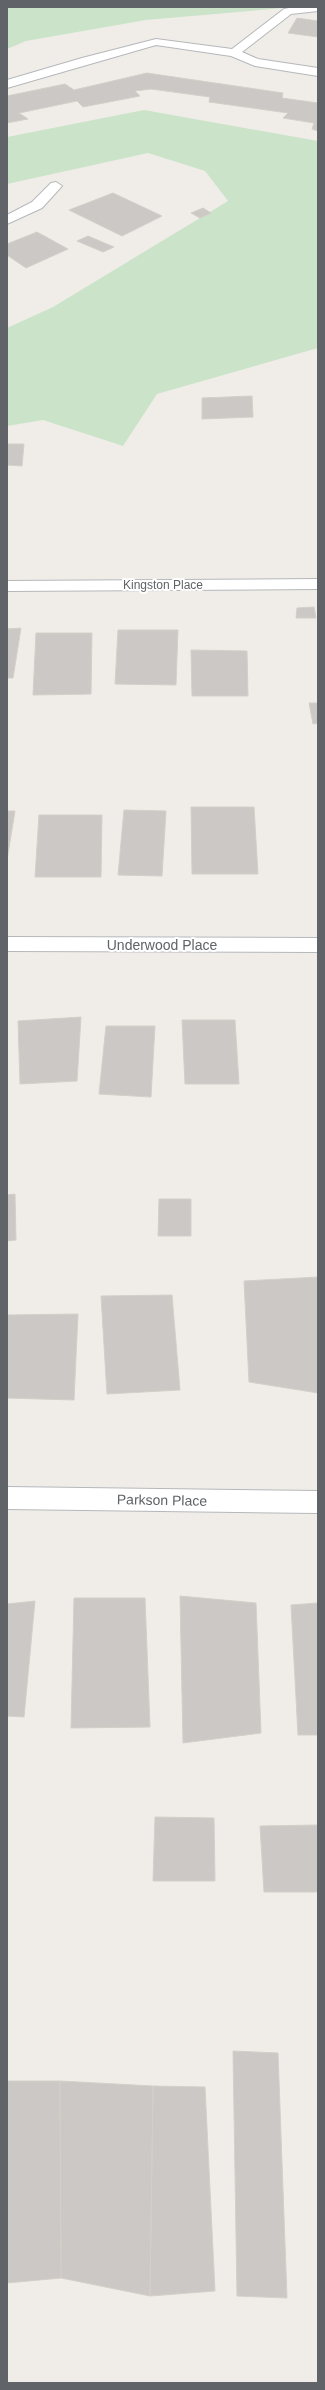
<svg xmlns="http://www.w3.org/2000/svg" width="325" height="2390" font-family="Helvetica,sans-serif">
<style>
.green{fill:#cbe4c9}
.building{fill:#cbc8c5;stroke:#d4cfc7}
.lines{fill:none;stroke-linecap:round;stroke-linejoin:round}
.lane-casing{stroke:#b5b8bb;stroke-width:2}
.street-casing{stroke:#b5b8bb;stroke-width:2}
.lane{fill:#fff;fill-rule:evenodd}
.street{fill:#fff;fill-rule:evenodd}
.labels{text-anchor:middle;stroke-width:4;stroke-linejoin:round;paint-order:stroke}
.far-street-label{font-size:12px;fill:#606367;stroke:#fff}
.street-label{font-size:14px;fill:#606367;stroke:#fff}
</style>
<rect width="100%" height="100%" fill="#f0ede9"/>
<!-- green -->
<path class="green" d="M7,7H295L146,20L26,41L7,49Z
M144,110L318,141V348L157,394L123,446L43,420L7,426V328L53,307L228,201L205,171L148,153L7,184V137Z"/>
<!-- building -->
<path class="building" d="M297,18L318,21V37L288,33Z
M147,73L283,93L282,98L318,103V131L312,129L314,123L283,118L288,113L209,102L210,97L151,89L135,91L140,96L83,107L77,101L19,113L28,119L7,123V96L65,84L74,90Z
M113,193L162,216L122,236L69,210Z
M203,208L211,213L200,218L191,213Z
M37,232L68,249L26,268L7,255V244Z
M88,236L114,247L103,252L77,241Z
M252,396L253,417L202,419V398Z
M7,444H24L22,466L7,465Z
M314,607L316,618H296L297,608Z
M21,628L13,678H7V629Z
M118,630H178L176,685L115,684Z
M36,633H92L91,694L33,695Z
M191,650L247,651L248,696H192Z
M309,703H318V723L313,724Z
M191,807H254L258,874H192Z
M124,810L166,811L162,876L118,875Z
M7,811H15L7,860Z
M39,815H102L101,877H35Z
M81,1017L77,1081L20,1084L18,1021Z
M182,1020H235L239,1084H185Z
M106,1026H155L151,1097L99,1094Z
M15,1194L16,1240L7,1241V1195Z
M159,1199H191V1236H158Z
M318,1277V1393L249,1382L244,1281Z
M172,1295L180,1390L107,1394L101,1296Z
M78,1314L74,1400L7,1398V1315Z
M180,1596L256,1603L261,1733L183,1743Z
M74,1598H145L150,1727L71,1728Z
M35,1601L24,1717L7,1716V1604Z
M318,1603V1735H298L291,1605Z
M155,1817L214,1818L215,1881H153Z
M318,1825V1892H264L260,1826Z
M233,2051L278,2053L287,2298L237,2296Z
M7,2081H60L61,2278L7,2283Z
M60,2081L153,2086L150,2296L61,2278Z
M153,2086L205,2087L215,2291L150,2296Z"/>
<g class="lines">
<defs>
<path id="lane" d="M294,7H318V11L291,14L242,52L258,59L318,68V76L255,66L231,56L156,45L7,88V80L82,58L156,39L232,49L284,9Z"/>
<path id="street" d="M56,182L62,186L42,208L7,224V215L32,202L51,183Z
M318,579V589L7,591V581Z
M7,937L318,938V952L7,951Z
M7,1487L318,1491V1513L7,1509Z"/>
</defs>
<!-- lane casing -->
<use href="#lane" class="lane-casing"/>
<!-- street casing -->
<use href="#street" class="street-casing"/>
<!-- lane -->
<use href="#lane" class="lane"/>
<!-- street -->
<use href="#street" class="street"/>
</g>
<g class="labels">
<!-- far-street labels -->
<g class="far-street-label">
<text x="163" y="589">Kingston Place</text>
</g>
<!-- street labels -->
<g class="street-label">
<text x="162" y="950">Underwood Place</text>
<text transform="translate(162 1500) rotate(1)" y="5">Parkson Place</text>
</g>
</g>
<!-- border -->
<rect width="325" height="2390" fill="none" stroke="#606367" stroke-width="16"/>
</svg>
